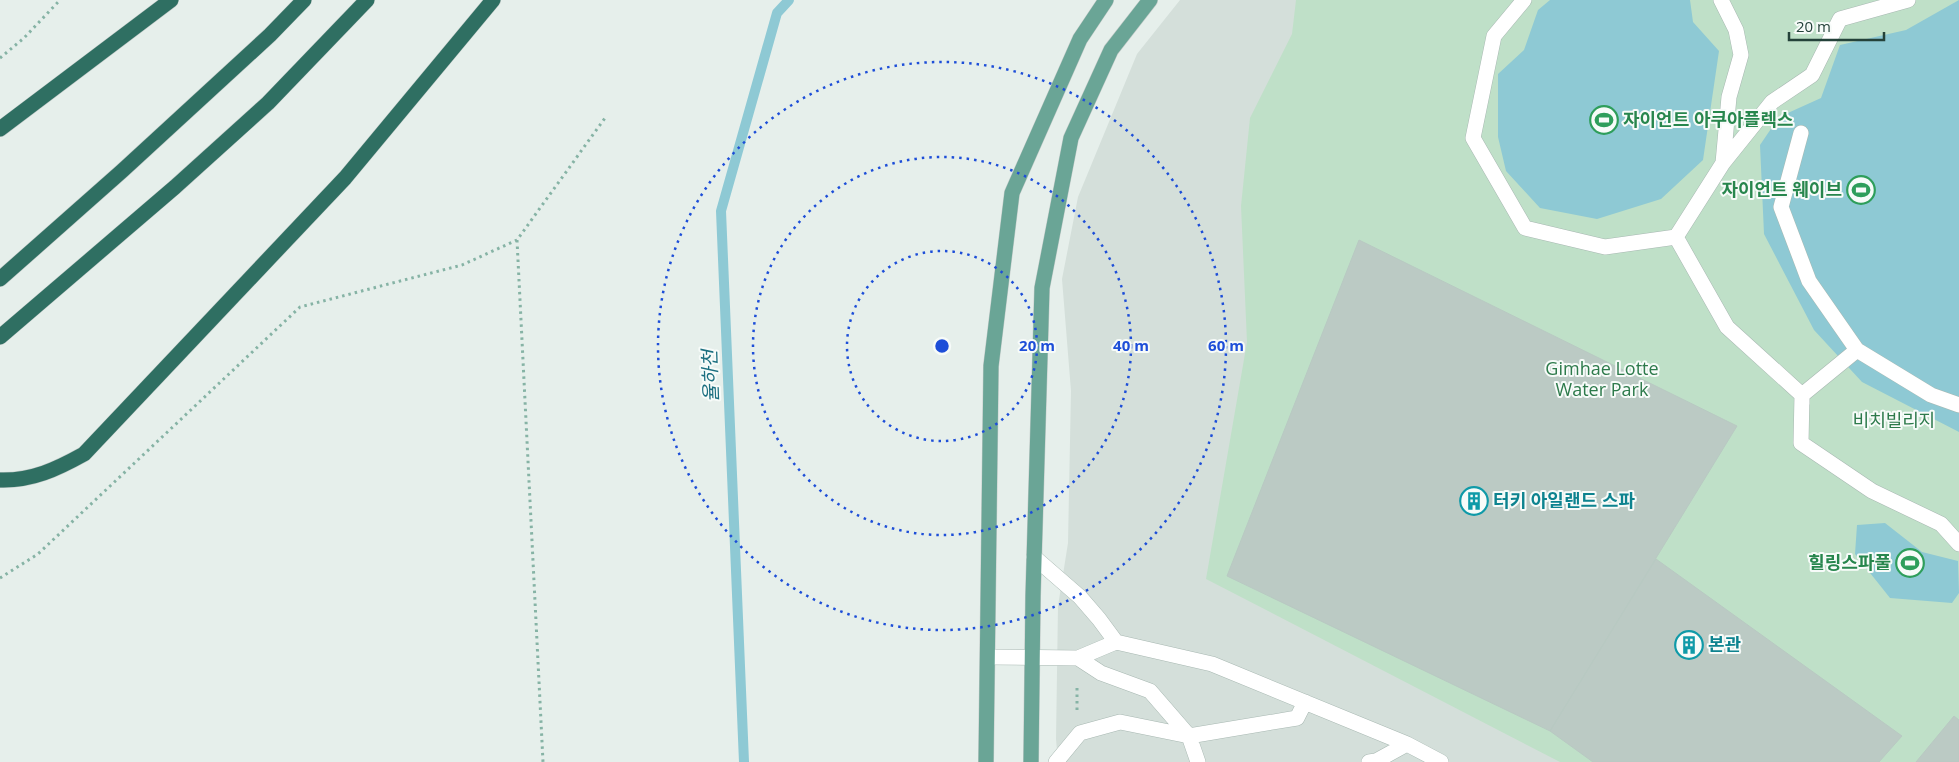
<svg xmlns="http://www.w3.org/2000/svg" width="1959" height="762" font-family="'Open Sans','Noto Sans KR',sans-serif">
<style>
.built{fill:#d4dfda}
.green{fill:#bfe0c8}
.water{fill:#8ec9d4}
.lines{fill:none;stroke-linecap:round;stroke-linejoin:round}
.stream{stroke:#8ec9d4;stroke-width:10}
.building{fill:#bbcac4;stroke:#b8c9c2}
.minor-casing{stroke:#a8b8b2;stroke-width:16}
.major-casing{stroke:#c2cac8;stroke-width:16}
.highway-casing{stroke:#c2cac8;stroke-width:16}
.path{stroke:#86b3a5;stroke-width:3;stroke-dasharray:2.5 4;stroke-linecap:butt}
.minor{stroke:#fff;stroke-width:15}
.major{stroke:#6aa596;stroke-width:15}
.highway{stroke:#2f6f62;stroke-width:15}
.ring{fill:none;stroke:#1d4ed8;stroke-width:2.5;stroke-dasharray:2.5 5}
.labels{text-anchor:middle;stroke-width:4;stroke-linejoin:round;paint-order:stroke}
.leisure-label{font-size:18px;font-weight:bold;fill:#27864d;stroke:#f7fbf9;text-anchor:end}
.park-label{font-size:18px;fill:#2d7a4b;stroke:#f7fbf9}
.culture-label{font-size:18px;font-weight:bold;fill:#0d838f;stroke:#f7fbf9;text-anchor:start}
.water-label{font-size:19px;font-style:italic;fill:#1c6f80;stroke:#f7fbf9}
.centre{fill:#1d4ed8;stroke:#f7fbf9;stroke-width:2.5}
.ring-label{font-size:15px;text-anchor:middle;font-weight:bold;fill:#1d4ed8;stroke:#f7fbf9;stroke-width:4;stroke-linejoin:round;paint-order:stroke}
</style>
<rect width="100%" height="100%" fill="#e6efeb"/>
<!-- built -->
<path class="built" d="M1180,0H1959V762H1058L1056,739L1058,606L1068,543L1071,391L1062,279L1078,197L1137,54Z"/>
<!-- green -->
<path class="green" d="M1296,0H1959V762H1560L1206,579L1247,342L1241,206L1250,118L1292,34Z"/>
<!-- water -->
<path class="water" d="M1550,0H1690L1693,22L1719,51L1703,160L1661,199L1597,219L1540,208L1506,171L1498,137V74L1524,50L1538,10Z
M1959,0V432L1862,382L1814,330L1764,234L1760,145L1779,117L1821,98L1840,45L1906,30Z
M1885,523L1922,552L1958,561L1959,593L1952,603L1890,598L1855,554L1857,525Z"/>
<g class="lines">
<!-- stream -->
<path class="stream" d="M744,762L721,211L777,13L789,0"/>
</g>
<!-- building -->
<path class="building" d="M1359,240L1737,426L1550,731L1227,576Z
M1656,559L1902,736L1879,762H1593L1550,731Z
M1954,716L1959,720V762H1916Z"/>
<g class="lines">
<defs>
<path id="minor" d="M1524,0L1494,36L1473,138L1525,228L1605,247L1676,237L1723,163L1729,97L1741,55L1736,30L1721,0
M1801,133L1781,207L1809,281L1857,350L1931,395L1959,405
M1723,163L1772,102L1812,75L1840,19L1908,0
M1676,237L1727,327L1802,395L1801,443L1872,491L1941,524L1959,544
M1802,404V395L1857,350
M1034,557L1080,597L1099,619L1116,642
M988,657L1078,658L1116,642L1212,664L1407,744L1441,762
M1078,658L1101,673L1150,691L1189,736L1198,762
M1056,762L1080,733L1120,722L1189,736L1297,718L1305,702
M1369,762L1376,761L1407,744"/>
<path id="major" d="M986,762L991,366L1012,193L1080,39L1106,0
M1031,762L1033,596L1042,288L1071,138L1111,50L1150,0"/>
<path id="highway" d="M0,129L171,0
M0,279L122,171L270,35L304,0
M0,337L175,187L268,103L367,0
M0,480C32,481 57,469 84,454L345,178L493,0"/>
</defs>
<!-- minor casing -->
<use href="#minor" class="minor-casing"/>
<!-- major casing -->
<use href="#major" class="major-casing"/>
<!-- highway casing -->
<use href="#highway" class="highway-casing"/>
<!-- path -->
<path class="path" d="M0,58L24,38L60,0
M517,240L543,762
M0,578L38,554L300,307L462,265L517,240L605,118
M1077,710V687"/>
<!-- minor -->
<use href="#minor" class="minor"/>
<!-- major -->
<use href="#major" class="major"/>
<!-- highway -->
<use href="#highway" class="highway"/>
</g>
<!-- distance rings -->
<g class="ring">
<circle cx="942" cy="346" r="95"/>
<circle cx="942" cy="346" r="189"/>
<circle cx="942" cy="346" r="284"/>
</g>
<!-- icons -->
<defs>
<symbol id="stadium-ring" viewBox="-11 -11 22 22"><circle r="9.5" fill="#f7fbf9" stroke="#2e9e5b" stroke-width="1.5"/><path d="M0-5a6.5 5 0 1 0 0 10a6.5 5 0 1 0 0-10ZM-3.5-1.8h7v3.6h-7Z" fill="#2e9e5b"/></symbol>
<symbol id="building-ring" viewBox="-11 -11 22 22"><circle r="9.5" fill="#f7fbf9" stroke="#0f9aa8" stroke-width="1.5"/><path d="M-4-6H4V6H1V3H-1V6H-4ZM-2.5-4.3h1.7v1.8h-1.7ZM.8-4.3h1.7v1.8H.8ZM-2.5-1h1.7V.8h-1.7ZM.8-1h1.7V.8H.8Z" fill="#0f9aa8"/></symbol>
</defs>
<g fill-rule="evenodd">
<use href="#stadium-ring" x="1588" y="104" width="32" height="32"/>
<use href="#stadium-ring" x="1845" y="174" width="32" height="32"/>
<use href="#building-ring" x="1458" y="485" width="32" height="32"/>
<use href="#stadium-ring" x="1894" y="547" width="32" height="32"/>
<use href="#building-ring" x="1673" y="629" width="32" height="32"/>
</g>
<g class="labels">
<!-- leisure labels -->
<g class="leisure-label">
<text x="1623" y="126" text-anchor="start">자이언트 아쿠아플렉스</text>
<text x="1842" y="196">자이언트 웨이브</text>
<text x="1891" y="569">힐링스파풀</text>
</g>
<!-- park labels -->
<g class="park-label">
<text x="1602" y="375">Gimhae Lotte<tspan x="1602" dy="21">Water Park</tspan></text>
<text x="1894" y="427">비치빌리지</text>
</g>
<!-- culture labels -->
<g class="culture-label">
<text x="1493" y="507">터키 아일랜드 스파</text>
<text x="1708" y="651">본관</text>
</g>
<!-- water labels -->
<g class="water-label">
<text transform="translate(710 376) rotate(-92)" y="7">율하천</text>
</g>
</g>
<circle cx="942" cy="346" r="8" class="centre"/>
<g class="ring-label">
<text x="1037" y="351">20 m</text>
<text x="1131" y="351">40 m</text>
<text x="1226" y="351">60 m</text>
</g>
<!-- scale -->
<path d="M1789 32v8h95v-8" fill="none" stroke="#24423a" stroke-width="2.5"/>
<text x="1796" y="32" font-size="15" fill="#24423a" stroke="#f7fbf9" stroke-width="4" paint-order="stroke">20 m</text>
</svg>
